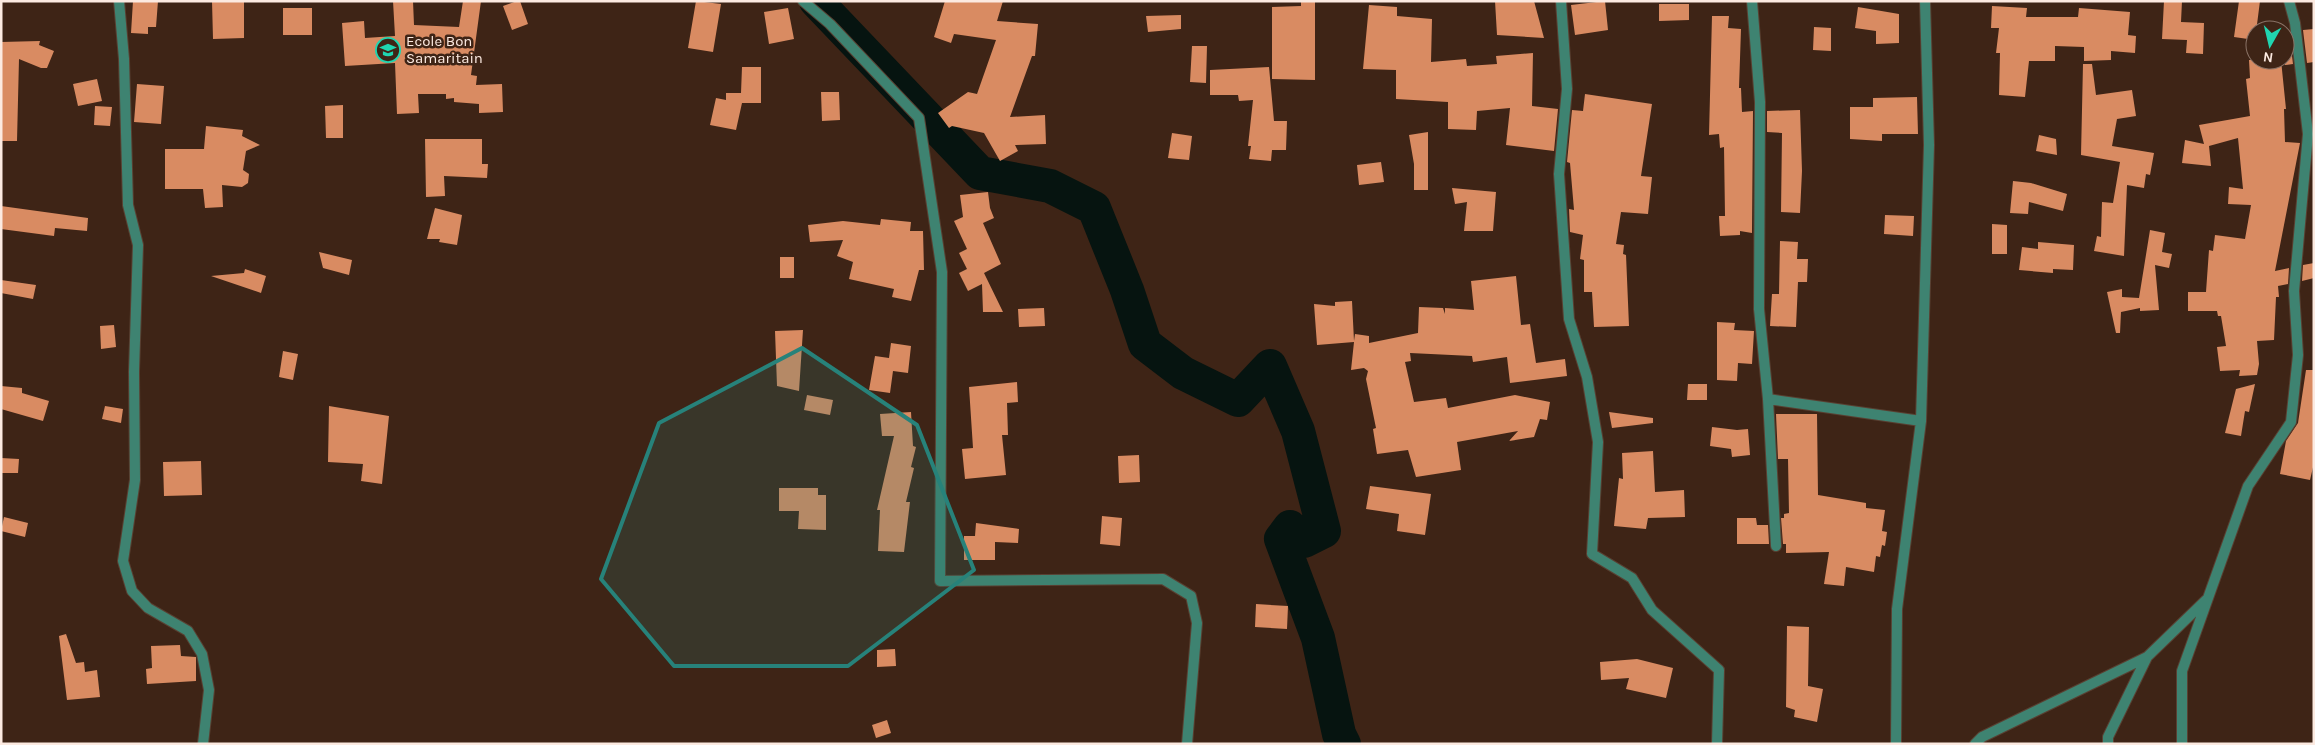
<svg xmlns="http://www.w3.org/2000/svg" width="2315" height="745" font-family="Karla,sans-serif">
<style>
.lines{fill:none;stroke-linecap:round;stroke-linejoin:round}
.river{stroke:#061410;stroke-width:34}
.building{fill:#d98b62}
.minor-casing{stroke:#594032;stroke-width:12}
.minor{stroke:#3e8371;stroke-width:10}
.marked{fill:#27827a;fill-opacity:0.2;stroke:#27827a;stroke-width:4;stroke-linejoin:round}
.labels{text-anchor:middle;stroke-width:5;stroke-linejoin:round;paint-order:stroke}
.poi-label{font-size:15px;fill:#fceae1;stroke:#3e2416;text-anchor:start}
</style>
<rect width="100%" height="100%" fill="#3e2416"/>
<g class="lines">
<!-- river -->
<path class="river" d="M816,1L980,173L1050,186L1094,208L1127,290L1145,344L1183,373L1238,400L1270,366L1298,431L1324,531L1304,541L1290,527L1281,539L1318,638L1339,734L1344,744"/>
</g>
<!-- building -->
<path class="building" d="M133,1H158L156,27H148V34L131,33Z
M212,1H244V38L213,39Z
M393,1H413L414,25L459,27L463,1H481L471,75L477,76L476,85L502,84L503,112L479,113V104L454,102V98L446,99V94H418L419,113L397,114L395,63L345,66L342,23L364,21L365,38L395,36Z
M517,1H520L528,24L512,30L503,6Z
M696,1L721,4L713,52L688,48Z
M945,1H1003L997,21L1038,24L1035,56H1032L1010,117L1045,115L1046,144L1015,145L1018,151L1000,161L984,133L952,126L949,128L938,113L968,92L977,94L996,40L954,34L951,43L934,37Z
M1301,1H1315V80L1272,79V7L1301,6Z
M1495,1H1534L1544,38L1497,35Z
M1605,1L1608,30L1575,35L1571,5Z
M2164,1H2182L2181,22L2204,23L2203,54L2186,53L2187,40L2162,39Z
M2239,1H2260L2255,40L2234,37Z
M1659,4H1689V20L1659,21Z
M1369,5L1397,7V16L1432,19L1431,62L1466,59L1467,66L1497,64L1496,56L1533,53L1532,106L1558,109L1554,151L1506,145L1510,108L1477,111L1476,130L1448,129V102L1396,99V70L1363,69Z
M1992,6L2027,8L2026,17H2078L2079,8L2130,12L2128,35L2136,36L2135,53L2111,51V60L2084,61V47L2055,46V61H2029L2025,97L1999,95L2000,53H1996L1999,28H1991Z
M1858,7L1899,14V43L1876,44V31L1855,28Z
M283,8H312V35H283Z
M788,8L794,39L769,44L764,12Z
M1181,15V29L1148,32L1146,16Z
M1712,16H1729L1728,28L1741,29L1739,88H1741L1742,112L1753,111L1752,231V233L1740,231V235L1720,236L1719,216H1725L1724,147L1720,148L1719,134L1709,135Z
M1814,27L1831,28V51L1813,50Z
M2314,29V62L2307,63L2303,30Z
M2289,31L2293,64L2285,65V32Z
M40,41L39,45L54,51L47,68H41L19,59L17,141H1V42Z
M1192,46H1207L1206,83L1190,82Z
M2249,60H2281L2286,109H2284L2285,142L2300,143L2275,271L2289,268L2288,284L2278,286L2279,297H2276L2274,340L2257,341L2259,364L2257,375L2239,376L2240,370L2220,371L2217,347L2226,346L2221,316H2218L2217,311H2188V292H2206L2209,250L2213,251L2215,235L2245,239L2251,205L2228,204L2229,187L2243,189L2238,138L2209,146L2211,166L2182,163L2185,140L2204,144L2199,125L2250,116L2246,79L2250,78Z
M2083,64H2092L2096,95L2132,90L2136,116L2117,119L2112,146L2154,153L2150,175L2146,174L2144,188L2127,185L2124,256L2094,251L2097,236L2101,237L2102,202L2113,203L2120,162L2081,155Z
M742,67H761V103H742L736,130L710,125L716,98L726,100V93H741Z
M1269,67L1274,121H1287L1286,150H1272L1271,161L1249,159L1251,146H1248L1253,100L1239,101L1238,95H1210V70Z
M97,79L102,101L78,106L73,84Z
M137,84L164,86L161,124L134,122Z
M821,92H839L840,120L822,121Z
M1585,94L1652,104L1641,176L1652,177L1648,214L1621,212L1616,244L1624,245L1623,254L1626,255L1629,326L1594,327L1592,292H1584V260L1580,259L1583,235L1570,232L1569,209L1574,210L1570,163L1567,162L1572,110L1583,111Z
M1917,97L1918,134H1882V141L1850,139V107H1873V98Z
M343,105V138H326L325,106Z
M95,106L112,107L110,126L94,125Z
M1800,110L1802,171L1800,213L1781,212L1782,133L1767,132V111Z
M206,126L243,130L242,136L260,145L246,151L243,170L249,174L248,183L242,187L222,185L223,207L205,208L203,189H165V149H204Z
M1428,132V190H1414V164L1409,135Z
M1172,133L1192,136L1189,160L1168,158Z
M2039,135L2056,139L2057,155L2036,151Z
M425,139H482V164H488L487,178L444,176L445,196L426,197Z
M1381,162L1384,182L1359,185L1357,165Z
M2013,181L2031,183L2067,194L2063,211L2029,202L2028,214L2010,213Z
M1452,188L1496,192L1493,231H1464L1467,202L1455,204Z
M988,192L990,208L994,218L983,223L1001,264L984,273L1003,312H983L982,284L968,291L959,273L967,269L959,253L967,249L954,221L963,217L960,195Z
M1,206L88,218L87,231L55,228L54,236L1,229Z
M435,208L462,215L457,245L439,242L440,239H427Z
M1885,215L1914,216L1913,236L1884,234Z
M881,219L911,222L910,231H923L924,270H919L911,301L892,297L894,289L849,279L853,262L837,256L843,240L810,242L808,225L843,221L880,225Z
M1992,224L2007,225V254H1992Z
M2150,230L2165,233L2162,252L2172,254L2169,268L2155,265L2159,310L2140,311V308L2121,312L2120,333H2116L2107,292L2122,289V297L2139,298Z
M1780,241L1798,242L1797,259H1808L1807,282H1798L1796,327L1770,326L1772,294H1779Z
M2038,242L2074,245L2073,270L2053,269V273L2019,270L2022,247L2038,249Z
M319,252L352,260L349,275L323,268Z
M780,257H794V278H780Z
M2314,263V278L2302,281L2303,265Z
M245,269L266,276L261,293L211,276L244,273Z
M1516,276L1521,325L1530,324L1536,363L1565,359L1567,376L1510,383L1507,357L1473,362L1472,356L1410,353L1411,361L1405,362L1414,402L1446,398L1448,408L1515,395L1550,402L1547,420L1540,419L1534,437L1509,441L1518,431L1457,442L1461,470L1416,477L1408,450L1377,454L1373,429L1376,428L1366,379L1368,371L1364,368L1351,370L1354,342L1317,345L1314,304L1335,306V302L1352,301L1354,341L1355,334L1369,336V343L1418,333L1419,307L1443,308L1445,314V308L1474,310L1471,281Z
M1,280L36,285L33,299L1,293Z
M1044,308L1045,326L1019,327L1018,309Z
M1717,322L1735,323L1734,330L1754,331L1752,364L1738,363L1737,381L1717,380Z
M114,325L116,347L101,349L100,326Z
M803,330L799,391L777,386L775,331Z
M891,343L911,346L908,373L893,371L890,393L869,390L875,356L889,358Z
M283,351L298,354L293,380L279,377Z
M2306,370H2314V463L2310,480L2280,474L2286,441L2298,423Z
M1017,382L1018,402L1007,403L1008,435H1002L1006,475L965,479L962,449L973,448L969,387Z
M1688,384H1707V400H1687Z
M2255,384L2249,412L2245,411L2241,436L2225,433L2236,389Z
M1,386L22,388V393L49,401L43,421L1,409Z
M807,395L833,400L830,415L804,410Z
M105,406L123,409L121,423L102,419Z
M329,406L389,416L382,484L361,481L363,464L328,462Z
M911,412L913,446L916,447L911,467L914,468L906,502H910L904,552L878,551L880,510H877L894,436H882L880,414Z
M1609,412L1653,418V423L1612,428Z
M1776,414H1817L1818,495L1866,503V508L1885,510L1882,531L1887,532L1885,546L1882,545L1880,557L1876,556L1874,572L1846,567L1844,586L1824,584L1829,552L1786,553V544H1783L1781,518H1784V514L1789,513L1788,459H1778Z
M1712,427L1737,430L1748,429L1750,455L1732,457L1731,449L1710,446Z
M1653,451L1655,492L1684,490L1685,517L1648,518L1646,529L1614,526L1619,478L1623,479L1622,453Z
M1139,455L1140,482L1119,483L1118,456Z
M1,458L19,459L18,473H1Z
M201,461L202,495L164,496L163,462Z
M1370,486L1431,494L1425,535L1397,531L1399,514L1366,509Z
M779,488H818V495H826V530L798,529L799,511H779Z
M1102,516L1122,518L1120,546L1100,544Z
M4,517L28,523L25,537L1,531Z
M1737,518H1756L1757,525H1768L1769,544H1737Z
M976,523L1019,529L1018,543L995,542V560H964V536H975Z
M1256,604L1288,606L1287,629L1255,627Z
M1787,626L1809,627L1808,686L1823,689L1817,722L1794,717L1795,710L1786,707Z
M66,634L76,663L84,662L85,672L97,670L100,697L67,700L59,636Z
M180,645L181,656L196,657V681L147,684L146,669L152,668L151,646Z
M895,649L896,666L877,667V650Z
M1637,659L1673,668L1666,698L1626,689L1629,678L1601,680L1600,662Z
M887,720L891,733L876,738L872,725Z"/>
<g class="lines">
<defs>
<path id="minor" d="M119,1L124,59L128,205L138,245L134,372L135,480L123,561L132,591L148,608L188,631L202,654L209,690L203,744
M803,1L830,24L919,118L942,272L940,581L1163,579L1191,596L1197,623L1187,744
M1561,1L1567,89L1559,174L1569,319L1587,377L1598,442L1592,554L1632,578L1652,610L1719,670L1717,744
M1752,1L1760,102L1759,309L1768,399L1776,546
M1768,399L1921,421
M1896,744L1897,609L1921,421L1929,145L1925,1
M1975,744L1982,737L2147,657
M2108,744V737L2147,657L2206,600
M2182,744V671L2248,486L2291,422L2298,355L2294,291L2308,134L2295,23L2289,1"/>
</defs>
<!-- minor casing -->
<use href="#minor" class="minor-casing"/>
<!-- minor -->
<use href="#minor" class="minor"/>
</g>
<!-- marked area -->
<path class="marked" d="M802,348L917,425L974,570L848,666H674L601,579L659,423Z"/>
<!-- icons -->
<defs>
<symbol id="school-ring" viewBox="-11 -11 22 22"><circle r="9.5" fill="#3e2416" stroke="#20d5b0" stroke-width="1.5"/><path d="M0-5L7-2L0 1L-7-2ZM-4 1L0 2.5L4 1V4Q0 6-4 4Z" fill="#20d5b0"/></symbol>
</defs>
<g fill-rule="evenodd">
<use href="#school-ring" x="374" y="36" width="28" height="28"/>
</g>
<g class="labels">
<!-- poi labels -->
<g class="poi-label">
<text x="406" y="46">Ecole Bon<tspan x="406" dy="17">Samaritain</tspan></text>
</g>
</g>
<!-- border -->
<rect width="2315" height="745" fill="none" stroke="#fceae1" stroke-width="5"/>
<!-- north arrow -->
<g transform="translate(2270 45) rotate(188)"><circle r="24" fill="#3e2416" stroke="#8a7367"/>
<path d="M0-4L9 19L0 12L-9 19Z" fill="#20d5b0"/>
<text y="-8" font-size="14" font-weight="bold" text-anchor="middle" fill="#fceae1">N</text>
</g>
</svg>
